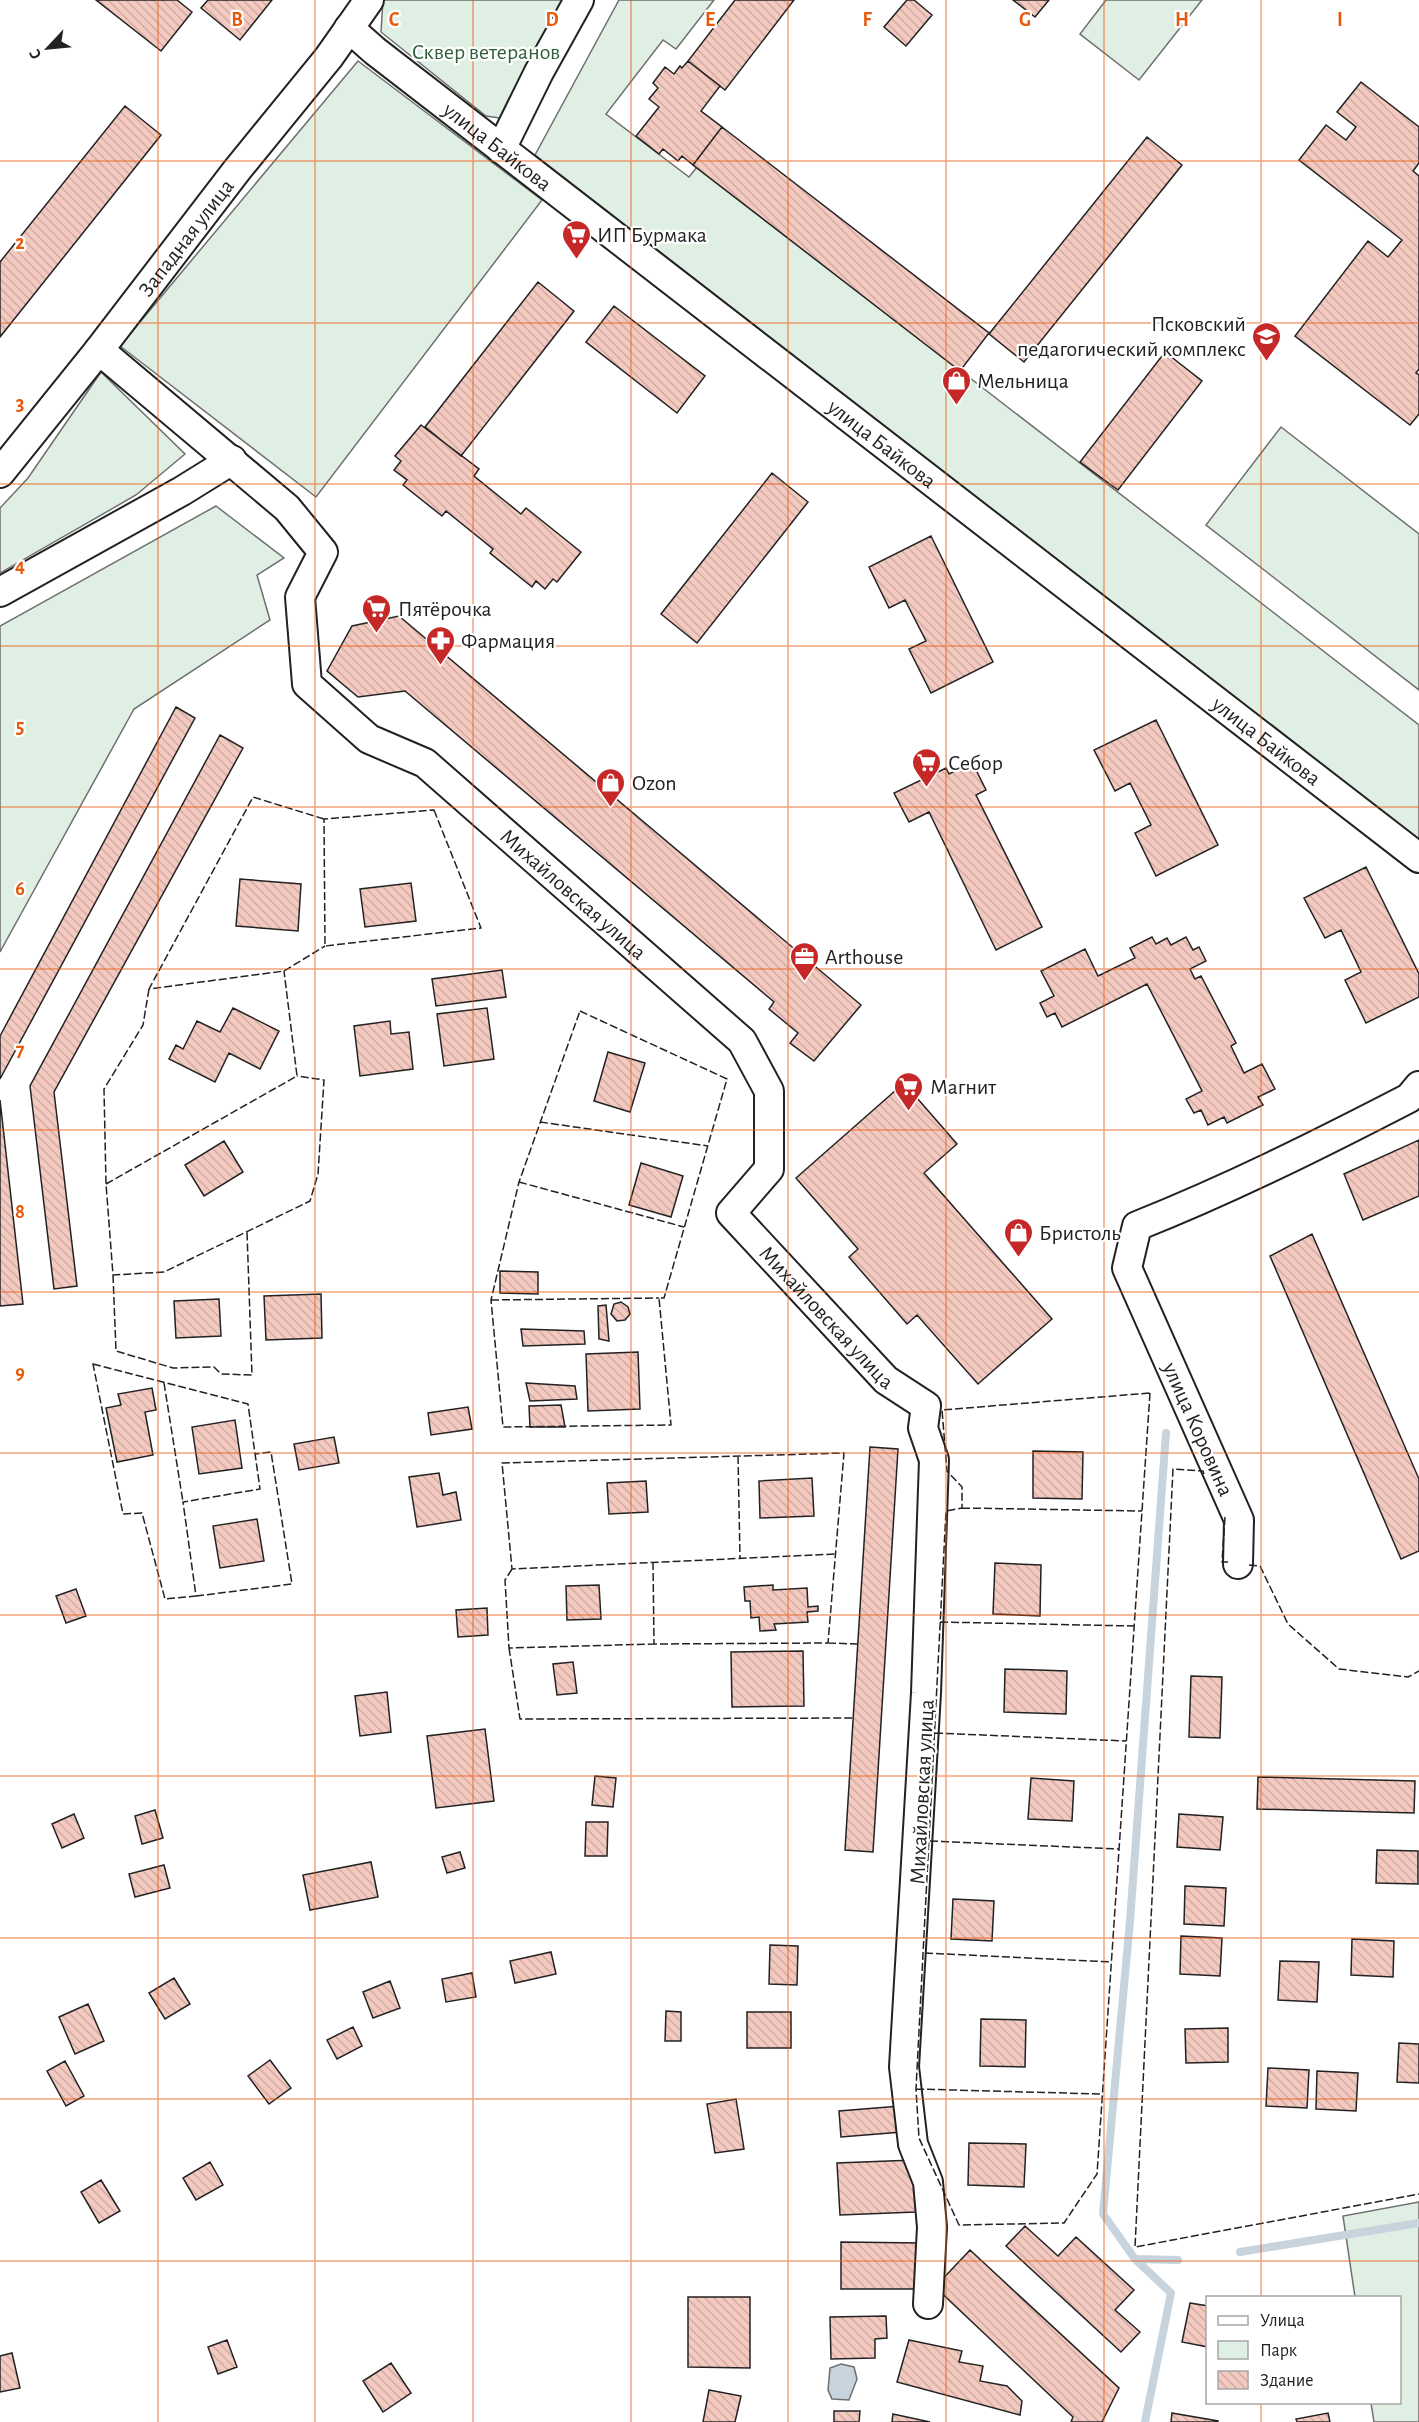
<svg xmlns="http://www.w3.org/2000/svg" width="1419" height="2422" font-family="'Alegreya Sans',sans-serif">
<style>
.green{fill:#e0efe3;stroke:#6f6f6f;stroke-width:1.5}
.water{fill:#c7d3dd;stroke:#6f6f6f;stroke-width:1.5}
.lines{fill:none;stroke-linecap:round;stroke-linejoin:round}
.stream{stroke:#c7d3dd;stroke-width:8}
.building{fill:url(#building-back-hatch);stroke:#222;stroke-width:1.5}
.minor-casing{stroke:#222;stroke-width:32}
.minor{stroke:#fff;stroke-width:28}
.fence{stroke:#222;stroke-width:1.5;stroke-dasharray:8 3;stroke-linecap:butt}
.grid{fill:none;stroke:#e8590c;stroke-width:1.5;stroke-opacity:0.55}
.labels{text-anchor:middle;stroke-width:4.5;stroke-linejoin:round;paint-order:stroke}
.park-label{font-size:22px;fill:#2f5e38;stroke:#fff}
.street-label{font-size:22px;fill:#222;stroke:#fff}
.poi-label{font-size:22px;fill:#222;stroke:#fff;text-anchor:start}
.grid-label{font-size:20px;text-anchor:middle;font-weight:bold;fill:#e8590c;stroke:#fff;stroke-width:4.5;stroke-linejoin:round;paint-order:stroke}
</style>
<defs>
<pattern id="building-back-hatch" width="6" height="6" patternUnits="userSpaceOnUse" patternTransform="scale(1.5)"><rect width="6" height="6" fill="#f3c9c0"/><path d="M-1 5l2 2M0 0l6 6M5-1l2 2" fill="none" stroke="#d0aca5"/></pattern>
</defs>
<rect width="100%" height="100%" fill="#fff"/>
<!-- green -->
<path class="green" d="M383,0H572L506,119L486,116L381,32Z
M619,0H714L676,49L663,40L606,114L689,177L697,167L1419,725V840L535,155Z
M1106,0H1202L1139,80L1080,34Z
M358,61L542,200L316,497L120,346Z
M101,372L185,454L136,495L0,573V508L28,478Z
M1281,427L1419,534V690L1206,525Z
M216,506L284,558L257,575L270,620L134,709L0,952V626Z
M1419,2202V2422H1374L1371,2403L1400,2402V2298L1355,2297L1343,2216Z"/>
<!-- water -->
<path class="water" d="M841,2364L854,2367L857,2379L849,2400L832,2399L828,2390L830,2368Z"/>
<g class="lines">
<!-- stream -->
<path class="stream" d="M1240,2252L1419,2223
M1135,2259L1178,2260
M1145,2422L1171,2293L1135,2259L1103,2214L1130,1921L1166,1433"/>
</g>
<!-- building -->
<path class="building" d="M96,0H177L192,12L161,51Z
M208,0H272L240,40L201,8Z
M735,0H794L725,90L688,61Z
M907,0H914L932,15L906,46L884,27Z
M1013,0H1049L1035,17Z
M688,61L720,86L701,111L722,127L693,165L682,156L678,161L663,149L659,154L636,136L659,107L649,99L658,88L653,83L665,67L674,74L680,66L682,68Z
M1361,82L1419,127V163L1413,171L1419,176V369L1416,373L1419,375V414L1410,425L1295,336L1368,241L1388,257L1402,240L1299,160L1326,125L1346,140L1356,127L1337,112Z
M125,106L161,135L0,337V262Z
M722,127L989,333L960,371L693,165Z
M1147,137L1182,165L1024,362L989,334Z
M538,282L574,311L461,456L425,427Z
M614,306L705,376L677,413L586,342Z
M1165,352L1202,381L1118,490L1080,462Z
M421,425L479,469L474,476L521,514L526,508L581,552L557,582L553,579L545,589L536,581L532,587L490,553L493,549L446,511L442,516L403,485L407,480L394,470L401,461L395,456Z
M772,473L808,502L697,643L661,614Z
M931,536L993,662L931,693L909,649L926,641L905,600L889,608L869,567Z
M399,616L861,1005L814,1061L790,1043L798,1033L769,1009L774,1002L405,691L358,697L327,671L352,626Z
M176,707L195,718L0,1079V1036Z
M1156,720L1218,845L1156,876L1135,833L1151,825L1130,783L1115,791L1094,750Z
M220,735L243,748L54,1092L77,1286L54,1289L30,1086Z
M972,762L986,790L976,795L1042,927L996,950L929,812L909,822L894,793L946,768L949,774Z
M1366,867L1419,974V997L1366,1023L1345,980L1361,972L1341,930L1325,938L1304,898Z
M240,879L301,884L298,931L236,926Z
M411,883L416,921L365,927L360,889Z
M1152,937L1156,944L1167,938L1171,945L1186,937L1193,950L1199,947L1206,961L1190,969L1195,979L1201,976L1236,1043L1231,1046L1244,1073L1262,1064L1275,1089L1258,1097L1263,1105L1227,1123L1224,1117L1208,1125L1201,1110L1194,1113L1186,1099L1202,1091L1147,984L1062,1027L1055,1013L1047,1017L1040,1003L1054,996L1041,971L1085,949L1098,976L1135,958L1130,948Z
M502,970L506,997L436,1006L432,979Z
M233,1008L279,1031L260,1069L229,1053L215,1082L169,1059L176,1045L183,1049L197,1021L220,1032Z
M487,1008L494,1059L444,1066L437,1014Z
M390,1021L391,1034L409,1032L413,1069L360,1076L354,1026Z
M608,1052L645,1063L630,1112L594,1101Z
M904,1083L957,1144L924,1173L1052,1319L978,1384L917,1315L907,1324L849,1257L858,1249L796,1178Z
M0,1100L23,1304L0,1306Z
M1419,1140V1196L1363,1220L1344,1174Z
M224,1141L243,1172L204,1196L185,1165Z
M641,1163L683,1176L671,1217L629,1205Z
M1312,1234L1419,1479V1551L1401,1559L1270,1256Z
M500,1271L538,1272V1294L500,1293Z
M321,1294L322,1338L266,1340L264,1296Z
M219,1299L221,1336L176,1338L174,1301Z
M621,1302L628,1307L630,1314L625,1320L617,1321L611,1314L614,1304Z
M606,1305L609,1341L599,1339L598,1306Z
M521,1329L584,1331L585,1344L523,1346Z
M638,1352L640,1409L588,1411L586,1354Z
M526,1383L575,1386L577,1399L530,1401Z
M152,1388L156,1410L145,1412L153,1455L117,1462L106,1408L121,1405L118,1394Z
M561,1405L565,1427H530L529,1406Z
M468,1407L472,1429L431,1435L428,1413Z
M235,1420L242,1468L199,1474L192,1427Z
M334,1437L339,1463L299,1470L294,1444Z
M870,1447L898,1449L873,1852L845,1850Z
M1033,1451L1083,1452L1082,1499L1033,1498Z
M439,1473L443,1495L456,1492L461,1520L417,1527L409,1477Z
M812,1478L814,1516L760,1518L759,1481Z
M646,1481L648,1512L609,1514L607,1483Z
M257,1519L264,1561L220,1568L213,1526Z
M995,1563L1041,1565L1040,1616L993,1614Z
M599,1585L601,1619L567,1620L566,1586Z
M773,1585V1590L807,1588L808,1607L818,1606V1611L807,1612L808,1622L774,1624L776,1630L760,1631L759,1617L751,1618L750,1601H745L744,1587Z
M76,1589L86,1616L66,1623L56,1596Z
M487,1608L488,1635L458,1637L456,1610Z
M803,1651L804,1706L732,1707L731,1652Z
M573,1662L577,1693L557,1695L553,1664Z
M1005,1669L1067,1671L1066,1714L1004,1712Z
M1191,1676L1222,1677L1220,1738L1189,1737Z
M387,1692L391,1732L360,1736L355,1696Z
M485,1729L494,1801L436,1808L427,1736Z
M595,1776L616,1778L613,1807L592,1805Z
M1258,1777L1415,1781L1414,1813L1257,1809Z
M1031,1778L1074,1781L1072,1821L1028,1819Z
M155,1810L163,1838L142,1844L135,1816Z
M74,1814L84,1838L62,1848L52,1824Z
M1179,1814L1223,1817L1220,1850L1177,1847Z
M586,1822H608L607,1856H585Z
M1377,1850L1418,1851V1884L1376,1883Z
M460,1852L465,1868L447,1873L442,1857Z
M371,1862L378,1897L310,1910L303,1875Z
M164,1865L170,1888L135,1897L129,1874Z
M1185,1886L1226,1888L1224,1926L1184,1924Z
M953,1899L994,1901L992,1941L951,1939Z
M1181,1936L1222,1938L1220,1976L1180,1974Z
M1352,1939L1394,1941L1393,1977L1351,1975Z
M770,1945L798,1946L797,1985L769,1984Z
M551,1952L556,1974L515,1983L510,1961Z
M1280,1961L1319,1962L1317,2002L1278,2000Z
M472,1973L476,1997L446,2002L442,1979Z
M174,1978L190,2004L165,2019L149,1993Z
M390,1981L400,2008L373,2018L363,1992Z
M88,2004L104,2041L75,2054L59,2017Z
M666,2011L681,2012V2041H665Z
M747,2012H791V2048H747Z
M981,2019L1026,2020L1025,2067L980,2066Z
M353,2027L362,2046L337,2059L327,2040Z
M1228,2028V2062L1186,2063L1185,2029Z
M1399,2043L1419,2044V2083L1397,2082Z
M270,2060L291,2088L269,2104L248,2076Z
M65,2061L84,2096L66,2106L47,2071Z
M1268,2068L1309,2070L1307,2108L1266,2106Z
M1317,2071L1358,2073L1356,2111L1316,2109Z
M736,2099L744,2149L715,2153L707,2104Z
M900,2106L902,2132L841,2137L839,2111Z
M969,2143L1026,2144L1024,2187L968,2185Z
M914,2160L916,2212L840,2215L837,2163Z
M210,2162L223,2185L196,2200L183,2178Z
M101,2180L120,2211L99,2223L81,2192Z
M1025,2226L1058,2256L1076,2237L1134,2290L1115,2310L1140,2332L1121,2352L1006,2246Z
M841,2242L923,2243L922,2289H841Z
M970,2250L1119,2388L1102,2422H1071L1073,2417L935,2287Z
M688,2297H750V2368L688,2367Z
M1190,2303L1208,2306V2347L1182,2342Z
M886,2316L887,2338L875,2339V2358L831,2359L830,2317Z
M227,2340L237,2367L218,2374L208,2347Z
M909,2340L962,2351L959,2362L983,2366L980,2381L1007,2386L1022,2401L1020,2415L897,2382Z
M12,2353L20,2388L0,2392V2356Z
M391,2363L411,2393L383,2412L363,2381Z
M709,2390L741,2396L735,2422H703Z
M834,2411H860L859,2422H834Z
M1172,2413L1218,2421V2422H1171Z
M1328,2413L1330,2422H1297L1296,2419Z
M893,2414L930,2422H892Z"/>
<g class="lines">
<defs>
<g id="minor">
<path id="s1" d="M349,28L375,51L1419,858"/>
<path d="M501,149L539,72L579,0"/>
<path id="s2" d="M99,350L287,508L323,552L300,597L307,684L369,739L425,763L742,1041L769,1091V1169L731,1213L886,1380L926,1406L923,1428L934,1460L926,1693L904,2067L913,2144L928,2182L932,2227L928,2304"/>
<path id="s3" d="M0,473L99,350L237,170L329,57L369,0"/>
<path d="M0,592L182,491L232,460"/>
<path d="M1238,1564L1239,1520L1127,1268L1137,1226C1230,1189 1320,1144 1409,1098L1419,1086"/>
</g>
</defs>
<!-- minor casing -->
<use href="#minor" class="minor-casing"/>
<!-- minor -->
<use href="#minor" class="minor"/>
<!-- fence -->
<path class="fence" d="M434,810L481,928L325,946L324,819Z
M324,819L253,797L149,989L284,971L325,946
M149,989L143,1025L104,1089L106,1184L113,1275L164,1272L310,1201L318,1174L324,1080L297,1076
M580,1011L727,1079L664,1298H659L671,1425L503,1427L491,1300L519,1182Z
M540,1122L708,1146
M519,1182L684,1227
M106,1184L297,1076L284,971
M113,1275L116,1351L173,1368L214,1367L221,1374L252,1375L247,1232
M491,1300L659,1298
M93,1364L248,1404L260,1489L183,1502L196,1596L165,1599L142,1513L123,1514Z
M164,1383L183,1502
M1150,1393L1097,2174L1064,2223L959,2225L919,2138L916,2089L946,1511L962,1508V1487L947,1471L942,1410Z
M738,1456L740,1558
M1204,1474L1203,1471L1173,1469L1135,2247L1419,2194
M962,1508L1142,1511
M1225,1517L1222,1562H1228
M653,1562L654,1644L828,1643L844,1453L502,1463L512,1569L835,1554
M1249,1565L1260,1566L1288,1624L1339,1669L1408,1677L1419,1671
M512,1569L505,1580L509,1648L654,1644
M196,1596L292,1584L271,1452L255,1454
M940,1622L1134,1626
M828,1643L858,1644
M509,1648L520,1719L854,1718
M935,1733L1126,1741
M930,1841L1119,1849
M925,1953L1112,1962
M916,2089L1101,2094"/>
</g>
<!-- grid -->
<path class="grid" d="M158,0V2422M315,0V2422M473,0V2422M631,0V2422M788,0V2422M946,0V2422M1104,0V2422M1261,0V2298M0,161H1419M0,323H1419M0,484H1419M0,646H1419M0,807H1419M0,969H1419M0,1130H1419M0,1292H1419M0,1453H1419M0,1615H1419M0,1776H1419M0,1938H1419M0,2099H1419M0,2261H1419M1261,2402V2422"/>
<!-- icons -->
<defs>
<symbol id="supermarket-pin" viewBox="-11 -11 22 30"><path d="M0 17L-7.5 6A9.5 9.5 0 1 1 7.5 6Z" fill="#c62828" stroke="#fff"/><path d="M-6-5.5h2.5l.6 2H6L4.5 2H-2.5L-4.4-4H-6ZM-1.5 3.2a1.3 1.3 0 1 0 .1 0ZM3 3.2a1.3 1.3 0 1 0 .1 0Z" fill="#fff"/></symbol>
<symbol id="school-pin" viewBox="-11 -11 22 30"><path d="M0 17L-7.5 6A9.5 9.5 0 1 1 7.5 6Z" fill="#c62828" stroke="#fff"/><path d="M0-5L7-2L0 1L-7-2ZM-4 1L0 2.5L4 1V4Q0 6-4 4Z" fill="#fff"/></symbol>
<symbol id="shop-pin" viewBox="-11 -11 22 30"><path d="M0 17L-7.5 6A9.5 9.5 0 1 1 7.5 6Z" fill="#c62828" stroke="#fff"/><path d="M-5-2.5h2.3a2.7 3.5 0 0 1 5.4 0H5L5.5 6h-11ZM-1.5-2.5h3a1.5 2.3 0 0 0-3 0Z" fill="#fff"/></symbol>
<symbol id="pharmacy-pin" viewBox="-11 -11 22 30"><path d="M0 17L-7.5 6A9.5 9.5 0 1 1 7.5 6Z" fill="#c62828" stroke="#fff"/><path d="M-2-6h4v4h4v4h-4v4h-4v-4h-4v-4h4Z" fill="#fff"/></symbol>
<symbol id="office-pin" viewBox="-11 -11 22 30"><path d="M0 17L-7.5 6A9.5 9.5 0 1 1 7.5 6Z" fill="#c62828" stroke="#fff"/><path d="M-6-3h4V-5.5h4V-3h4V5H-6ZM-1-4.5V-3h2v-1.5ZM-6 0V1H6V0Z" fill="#fff"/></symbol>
</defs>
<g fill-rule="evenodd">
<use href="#supermarket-pin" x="560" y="218" width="33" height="45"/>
<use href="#school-pin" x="1250" y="320" width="33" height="45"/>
<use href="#shop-pin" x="940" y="364" width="33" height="45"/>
<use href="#supermarket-pin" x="360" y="592" width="33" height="45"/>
<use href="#pharmacy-pin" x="424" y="624" width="33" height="45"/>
<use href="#supermarket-pin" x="910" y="746" width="33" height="45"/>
<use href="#shop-pin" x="594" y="766" width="33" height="45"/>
<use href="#office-pin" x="788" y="940" width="33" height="45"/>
<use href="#supermarket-pin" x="892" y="1070" width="33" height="45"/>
<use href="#shop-pin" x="1002" y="1216" width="33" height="45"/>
</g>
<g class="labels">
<!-- park labels -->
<g class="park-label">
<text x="486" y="59">Сквер ветеранов</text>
</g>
<!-- street labels -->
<g class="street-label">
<text dy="8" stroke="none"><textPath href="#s1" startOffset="190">улица Байкова</textPath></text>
<text dy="8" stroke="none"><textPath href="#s3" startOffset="300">Западная улица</textPath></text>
<text dy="8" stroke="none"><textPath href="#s1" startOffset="676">улица Байкова</textPath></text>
<text dy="8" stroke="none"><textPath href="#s1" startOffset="1162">улица Байкова</textPath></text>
<text dy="8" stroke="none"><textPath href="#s2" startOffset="782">Михайловская улица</textPath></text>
<text dy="8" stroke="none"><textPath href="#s2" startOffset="1340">Михайловская улица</textPath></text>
<text transform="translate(1199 1429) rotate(66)" y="8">улица Коровина</text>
<text transform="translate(921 1792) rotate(-87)" y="8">Михайловская улица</text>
</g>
<!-- poi labels -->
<g class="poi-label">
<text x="597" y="242">ИП Бурмака</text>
<text x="1246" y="331" text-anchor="end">Псковский<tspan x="1246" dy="25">педагогический комплекс</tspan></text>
<text x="977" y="388">Мельница</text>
<text x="398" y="616">Пятёрочка</text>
<text x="461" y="648">Фармация</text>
<text x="948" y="770">Себор</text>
<text x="632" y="790">Ozon</text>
<text x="825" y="964">Arthouse</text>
<text x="930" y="1094">Магнит</text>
<text x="1039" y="1240">Бристоль</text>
</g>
</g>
<g class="grid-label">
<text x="237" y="26">B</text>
<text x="394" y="26">C</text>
<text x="552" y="26">D</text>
<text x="710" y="26">E</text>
<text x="867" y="26">F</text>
<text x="1025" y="26">G</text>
<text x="1182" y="26">H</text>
<text x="1340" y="26">I</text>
<text x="20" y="249">2</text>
<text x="20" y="410">3</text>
<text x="20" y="572">4</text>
<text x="20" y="733">5</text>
<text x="20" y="895">6</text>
<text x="20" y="1056">7</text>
<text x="20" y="1218">8</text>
<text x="20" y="1379">9</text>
</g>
<!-- legend -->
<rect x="1206" y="2296" width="195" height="108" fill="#ffffff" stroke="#a7a7a7" stroke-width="1.5"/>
<rect x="1218" y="2316" width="30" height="9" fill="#ffffff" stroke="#a7a7a7" stroke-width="1.5"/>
<text x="1260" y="2326" font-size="18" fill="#222222">Улица</text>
<rect x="1218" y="2341" width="30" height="18" fill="#e0efe3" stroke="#a7a7a7" stroke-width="1.5"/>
<text x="1260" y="2356" font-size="18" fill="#222222">Парк</text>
<rect x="1218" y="2371" width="30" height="18" fill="url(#building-back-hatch)" stroke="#a7a7a7" stroke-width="1.5"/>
<text x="1260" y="2386" font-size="18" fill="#222222">Здание</text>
<!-- north arrow -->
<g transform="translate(48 48) rotate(244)" stroke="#ffffff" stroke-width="4.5" paint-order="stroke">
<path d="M0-4.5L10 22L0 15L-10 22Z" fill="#222222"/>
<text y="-9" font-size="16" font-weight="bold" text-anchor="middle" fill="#222222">С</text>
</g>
</svg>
